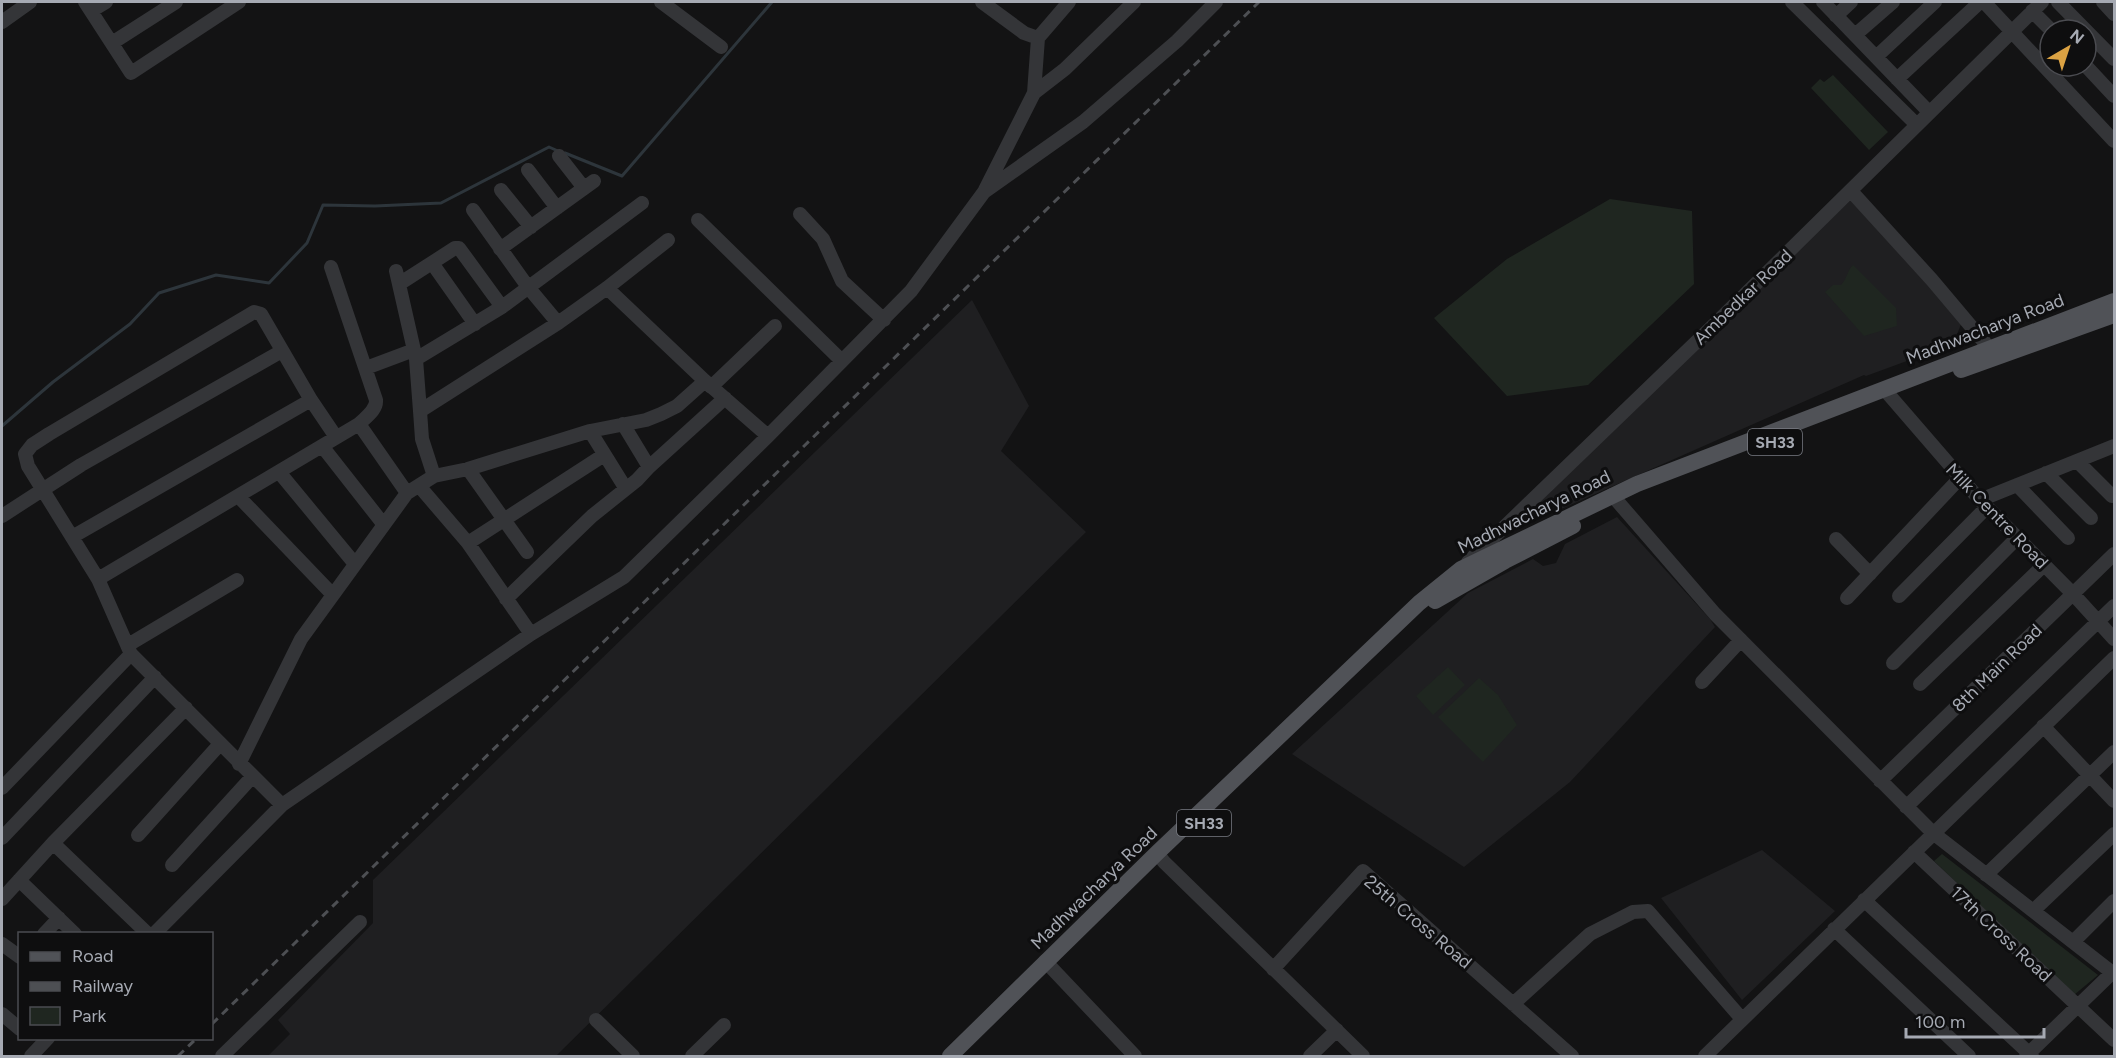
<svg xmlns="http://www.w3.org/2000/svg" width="2116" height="1058" font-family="Figtree,sans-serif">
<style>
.built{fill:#1f1f21}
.green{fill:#1f2620}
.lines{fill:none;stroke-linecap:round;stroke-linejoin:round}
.stream{stroke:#2d353b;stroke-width:3}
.minor{stroke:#343538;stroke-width:14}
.major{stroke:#505257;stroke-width:16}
.rail{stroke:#4d4f53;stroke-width:3;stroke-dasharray:8 6;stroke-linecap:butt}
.labels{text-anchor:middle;stroke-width:6;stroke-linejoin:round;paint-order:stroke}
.shield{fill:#0e0e0f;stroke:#787b82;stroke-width:1.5}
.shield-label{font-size:16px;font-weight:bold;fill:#a6aab3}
.street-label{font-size:18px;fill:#a6aab3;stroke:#0e0e0f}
</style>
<rect width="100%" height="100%" fill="#131314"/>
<!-- built -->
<path class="built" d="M1853,198L1964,317L1953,344L1866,376L1864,375L1552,513L1516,526L1719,324Z
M972,300L1029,406L1001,451L1086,532L556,1056H268L290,1034L278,1020L373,923V880Z
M1617,517L1710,619L1715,627L1570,782L1464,867L1292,754L1468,593L1533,559L1543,566L1556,563L1565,544Z
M1762,850L1835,911L1742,1000L1661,898Z"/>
<!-- green -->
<path class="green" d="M1833,75L1888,132L1869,150L1811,88L1820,79L1824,82Z
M1610,199L1692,211L1694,284L1588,385L1507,396L1434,318L1507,259Z
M1853,265L1896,308L1897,326L1864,336L1825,292L1833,285H1841C1847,279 1847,271 1853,265Z
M1448,667L1465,685L1433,715L1416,696Z
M1479,678L1498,695L1517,725L1483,762L1438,717Z
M1942,854L2098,975L2074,995L1934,861Z"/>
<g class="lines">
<!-- stream -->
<path class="stream" d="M565,153L622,176L772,2
M2,426L53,382L130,324L159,293L216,275L269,283L307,243L323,205L375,206L441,203L549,147L558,151"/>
<!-- minor -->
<path class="minor" d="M85,2L131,73L239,2
M661,2L721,47
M982,2L1024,33L1038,38
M1792,2L1916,124
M1823,2L1929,112
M1984,2L2114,141
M2058,2L2114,59
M2103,2L2114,14
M91,11L106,2
M2032,11L2051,30
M1836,16L1851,2
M2,22L30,2
M1855,35L1893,2
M112,43L176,2
M1876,57L1935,2
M2086,66L2114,96
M1897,79L1980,2
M1034,93L1065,69L1134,2
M559,156L584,188
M528,170L557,208
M501,190L531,227
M985,190L1034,93L1038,38L1069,2
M1851,191L1932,280L1996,356
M473,210L528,287L558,323
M800,214L823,239L842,281L884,320
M698,220L842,361
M500,249L594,181
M432,263L475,324
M331,267L376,400C377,410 366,417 359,424
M396,271L416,359L420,411
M399,284L455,248H459L502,307
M607,288L705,381L768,436
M416,359L502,307L642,203
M366,368L414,350
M711,387L775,326
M1884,389L1980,500L2074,595L2114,639
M623,424L649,467
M590,431L626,489
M322,446L384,525
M2077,461L2112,496
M468,469L527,552
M279,472L355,564
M2046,473L2091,518
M434,476L422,439L420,411L558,323L607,288L668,240
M2017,485L2068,538
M420,487L468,543L531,634
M1612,495L1715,614L1933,833L2114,974
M238,496L333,595
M1980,500L2114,446
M2,516L81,465L282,351
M72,537L311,400
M1836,539L1870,574
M468,543L604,455
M1468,562L1718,321L2042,2
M98,579L359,424L407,493
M1899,596L1987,507
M1847,598L1960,478
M506,599L592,516L637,480L649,467L725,398
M128,645L237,580
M1893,663L2017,538
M1702,682L1741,640
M1920,684L2044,565
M2043,726L2114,801
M239,764L301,639L407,493L434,476L468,469L590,431L646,420L661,414L677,406L705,381
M1880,781L2114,554
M2,788L131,654
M282,805L131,654L98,579L28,466L25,454L32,445L49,434L254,312L261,314L311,400L336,437
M1906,807L2114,606
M138,835L220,744
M2,838L155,677
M53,843L148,934
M1914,852L2114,1040
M1157,853L1164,862L1363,1056
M172,865L252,777
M1986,875L2114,752
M19,880L75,934
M2,899L53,843L186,708
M1864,900L2032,1056
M2033,911L2114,834
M1834,929L1969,1056
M44,934L59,918
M154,934L282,805L531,634L624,577L768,436L911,291L984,192L1083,122L1177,41L1216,2
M2073,942L2114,901
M2,944L20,957
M1045,961L1135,1056
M1273,969L1363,871L1572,1056
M1513,1004L1590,934L1633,912L1648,911L1742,1019
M2,1014L20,1029
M596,1020L633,1056
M31,1056L48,1038
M222,1056L360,922
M692,1056L724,1025
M1310,1056L1337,1030
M1705,1056L2114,658
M2026,1056L2114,971"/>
<!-- major -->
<path class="major" d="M1961,370L2114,315
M1435,601L1505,561L1573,526
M950,1056L1157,853L1419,603L1461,569L1637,484L2114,301"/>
<!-- rail -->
<path class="rail" d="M212,1024L1259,2
M178,1056L197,1038"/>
</g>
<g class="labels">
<!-- shield labels -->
<g class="shield">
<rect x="1748" y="429" width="54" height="26" rx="4.5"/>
<rect x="1177" y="810" width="54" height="26" rx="4.5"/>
</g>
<g class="shield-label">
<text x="1775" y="448">SH33</text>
<text x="1204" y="829">SH33</text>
</g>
<!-- street labels -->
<g class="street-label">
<text transform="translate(1743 297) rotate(-44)" y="6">Ambedkar Road</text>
<text transform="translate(1985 329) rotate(-21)" y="6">Madhwacharya Road</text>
<text transform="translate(1534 512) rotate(-26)" y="6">Madhwacharya Road</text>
<text transform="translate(1997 516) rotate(46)" y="6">Milk Centre Road</text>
<text transform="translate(1997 668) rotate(-44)" y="6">8th Main Road</text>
<text transform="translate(1094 888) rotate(-44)" y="6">Madhwacharya Road</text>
<text transform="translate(1418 922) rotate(40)" y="6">25th Cross Road</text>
<text transform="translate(2001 934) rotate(43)" y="6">17th Cross Road</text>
</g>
</g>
<!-- border -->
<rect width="2116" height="1058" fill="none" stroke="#a6aab3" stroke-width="6"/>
<!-- legend -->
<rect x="18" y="932" width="195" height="108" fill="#0e0e0f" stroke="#4b4c51" stroke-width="1.5"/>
<rect x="30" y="952" width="30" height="9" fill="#505257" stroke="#4b4c51" stroke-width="1.5"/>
<text x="72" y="962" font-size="18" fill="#a6aab3">Road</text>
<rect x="30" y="982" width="30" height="9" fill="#4d4f53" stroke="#4b4c51" stroke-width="1.5"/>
<text x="72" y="992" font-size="18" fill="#a6aab3">Railway</text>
<rect x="30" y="1007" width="30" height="18" fill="#1f2620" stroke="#4b4c51" stroke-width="1.5"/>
<text x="72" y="1022" font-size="18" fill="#a6aab3">Park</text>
<!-- north arrow -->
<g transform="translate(2068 48) rotate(39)"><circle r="28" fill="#0e0e0f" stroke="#4b4c51" stroke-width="1.5"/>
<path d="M0-4.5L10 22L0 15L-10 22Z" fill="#dba243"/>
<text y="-9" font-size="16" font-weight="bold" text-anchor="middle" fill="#a6aab3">N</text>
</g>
<!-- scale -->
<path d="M1906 1028v9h138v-9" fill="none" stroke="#a6aab3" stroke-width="3"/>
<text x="1915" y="1028" font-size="18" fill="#a6aab3" stroke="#0e0e0f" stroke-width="4.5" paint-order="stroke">100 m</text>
</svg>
